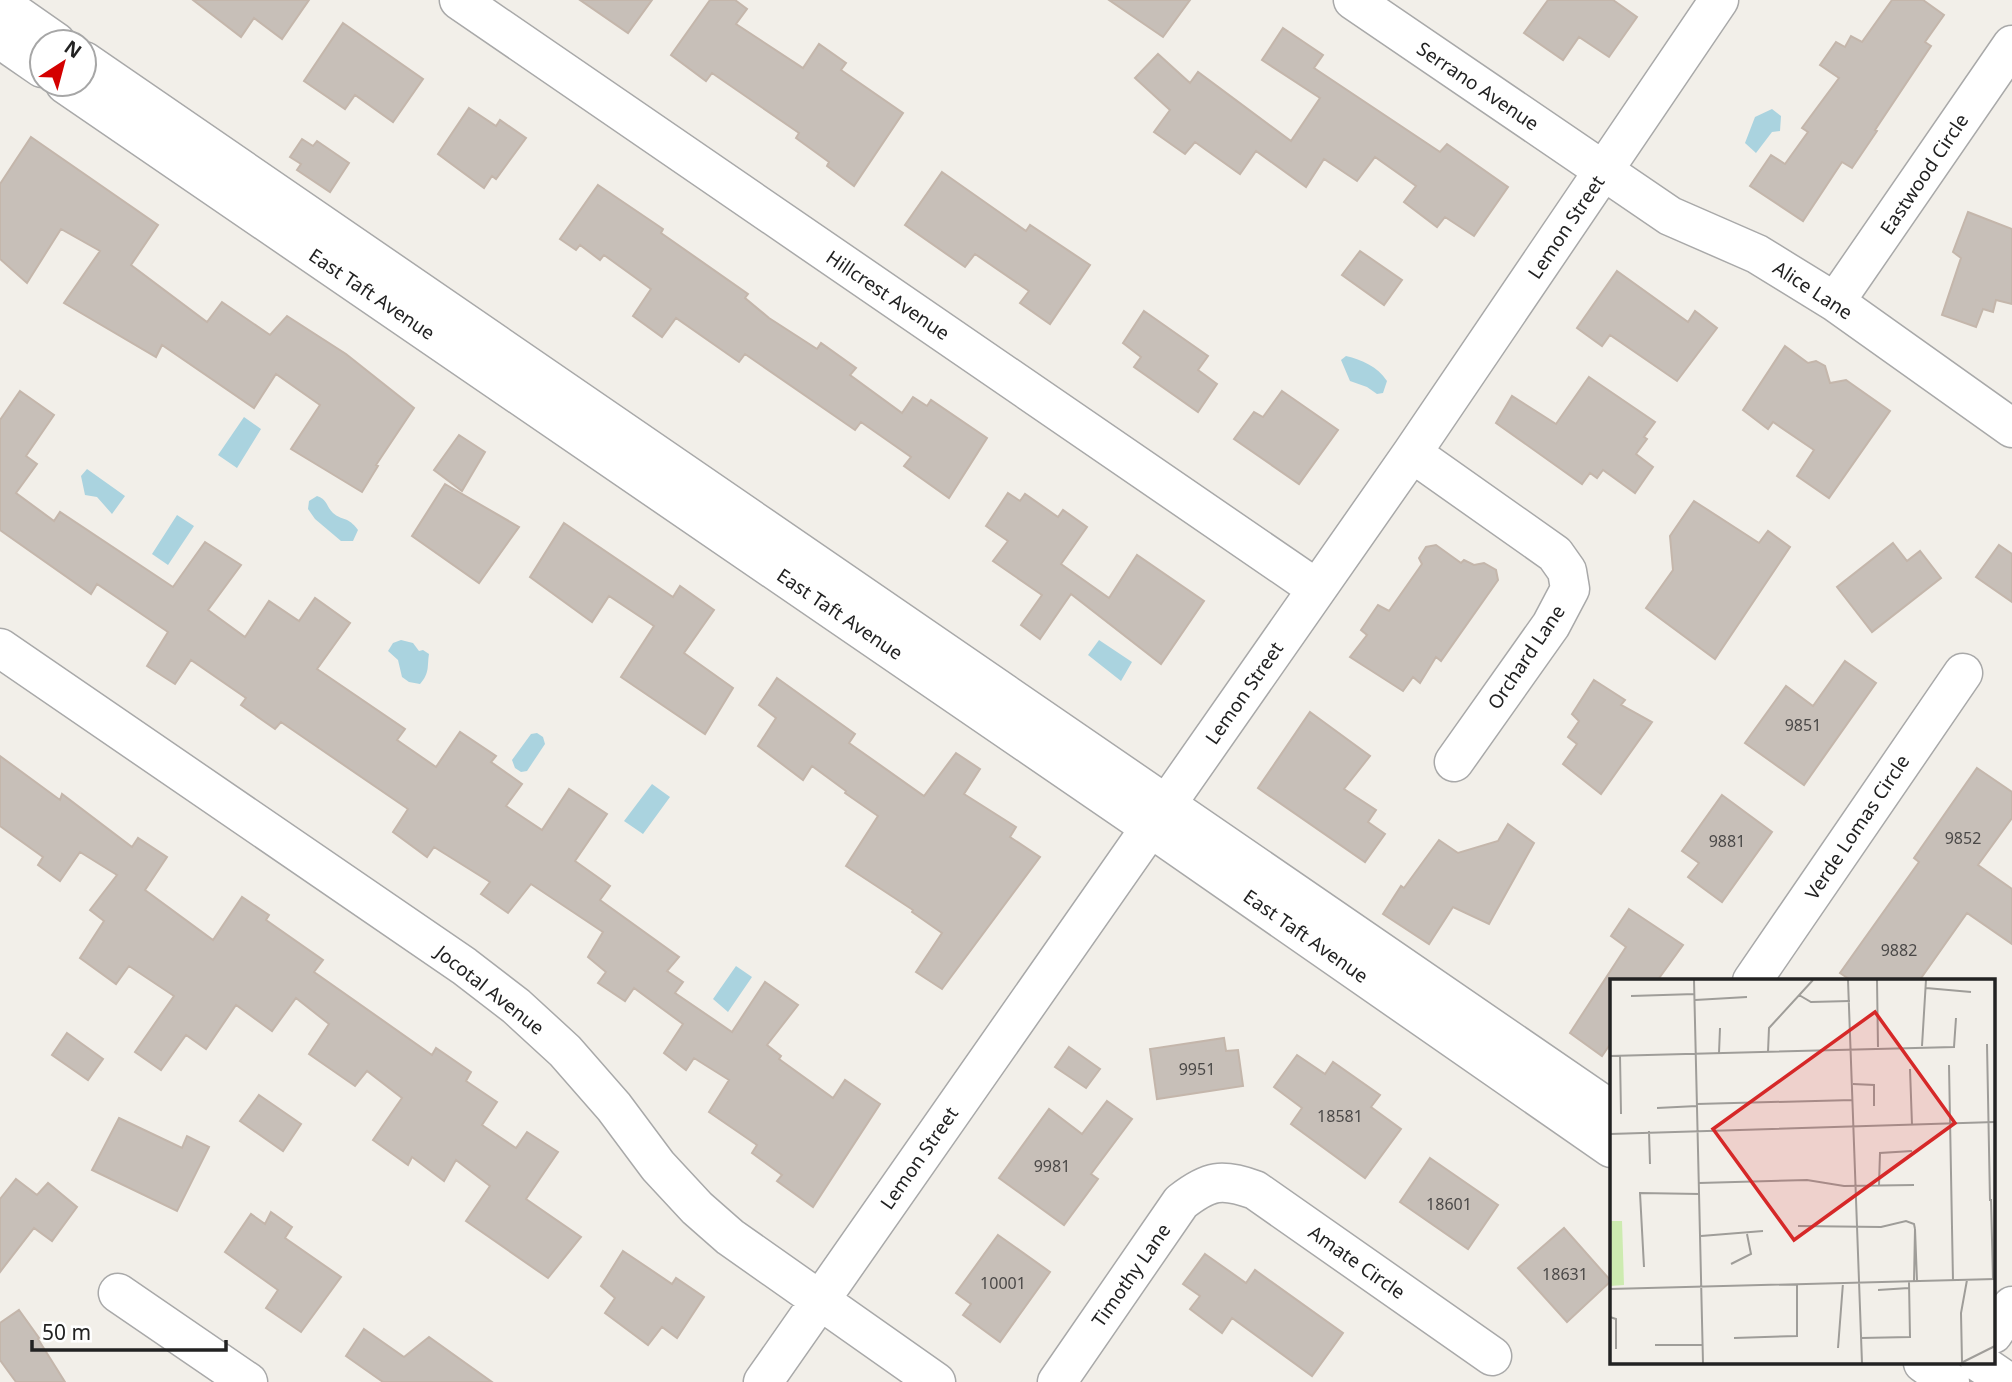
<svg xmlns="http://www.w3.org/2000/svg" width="2012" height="1382" font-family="'Noto Sans',sans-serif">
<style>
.water{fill:#aad3df}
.building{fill:#c7bfb8;stroke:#c4b6ab;stroke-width:2}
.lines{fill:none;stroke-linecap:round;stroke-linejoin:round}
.minor-casing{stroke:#a9a9a9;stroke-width:41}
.minor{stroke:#fff;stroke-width:38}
.labels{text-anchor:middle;stroke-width:5;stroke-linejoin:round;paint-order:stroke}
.number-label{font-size:16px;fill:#4b4948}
.street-label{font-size:19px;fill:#222;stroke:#fff}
.inset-road{fill:none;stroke:#9f9d99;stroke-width:2}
.view{fill:#d62828;fill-opacity:0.15;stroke:#d62828;stroke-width:3.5}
.inset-edge{fill:none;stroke:#222;stroke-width:3.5}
</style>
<rect width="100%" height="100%" fill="#f2efe9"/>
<!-- water -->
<path class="water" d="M1772,109L1781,116L1780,131L1772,132L1756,153L1745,143L1755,117Z
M1346,356C1362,360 1377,366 1387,381L1383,393L1377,394L1367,387L1350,381L1341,360Z
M244,417L261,429L237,468L218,455Z
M87,469L125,496L112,514L97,497L85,495L81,476Z
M317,496C328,500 326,506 333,513C342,521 348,516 358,530L353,541H341L315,519L308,509L309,501Z
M177,515L194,526L168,565L152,554Z
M401,640L413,643L419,651L423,650L429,654C427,666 430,673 420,684L409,682L402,677L398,660L388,651L393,643Z
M1099,640L1132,662L1121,681L1088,655Z
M537,733L543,737L545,744L527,771L521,772L515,768L512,760L531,734Z
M652,784L670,797L643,834L624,821Z
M736,966L752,977L728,1012L713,999Z"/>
<!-- building -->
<path class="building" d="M193,0H309L282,39L254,18L241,37Z
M580,0H652L628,33Z
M710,0H735L747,9L736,24L803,68L819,44L846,63L841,70L903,113L854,186L827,166L829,162L796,138L799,133L712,73L706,81L671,55Z
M1109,0H1190L1163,37Z
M1548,0H1613L1637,17L1609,57L1579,37L1563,60L1524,33Z
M1892,0H1923L1944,15L1925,42L1931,46L1875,130L1877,131L1852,168L1842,162L1803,221L1750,186L1771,155L1785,164L1808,132L1802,128L1839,78L1820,65L1836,42L1845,47L1851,36L1862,42Z
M343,23L423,79L393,122L355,95L345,109L304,81Z
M1283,28L1323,55L1314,68L1440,152L1447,144L1508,187L1474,236L1445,217L1437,227L1404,202L1416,186L1375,157L1357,181L1324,159L1306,187L1256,151L1240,174L1195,142L1185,154L1154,132L1170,110L1135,78L1158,54L1190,83L1198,72L1291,141L1320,98L1262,60Z
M469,108L496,126L500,120L526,138L496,179L492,176L484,188L438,154Z
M31,137L158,225L131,265L207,322L222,302L270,335L287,316L346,354L414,408L376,465L378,466L362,492L291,449L320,405L276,374L254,408L162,345L156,357L64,303L100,251L61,229L27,283L0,259V184Z
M302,139L313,146L317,141L349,163L330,192L297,170L301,164L290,157Z
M942,172L1026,231L1030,225L1090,265L1050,324L1020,303L1029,291L975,254L965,267L905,225Z
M598,185L663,229L661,233L748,294L745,298L769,318L817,349L821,343L856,368L850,375L902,413L913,397L927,406L931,400L987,438L949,498L904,466L911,457L861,422L855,430L745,354L739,362L676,318L662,337L633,316L651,289L604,255L600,260L580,245L576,250L560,239Z
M1968,212L2012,229V304L1996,300L1993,312L1983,309L1976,327L1942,315L1961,258L1953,252Z
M1360,251L1402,280L1384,305L1342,275Z
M1617,271L1688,322L1695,311L1717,328L1677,381L1610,335L1602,346L1577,328Z
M1144,311L1208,356L1198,370L1217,384L1198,412L1134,367L1141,357L1123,343Z
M1785,346L1808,363L1816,361L1825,366L1830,383L1846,380L1890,411L1829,498L1797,476L1814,450L1773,422L1768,429L1743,410Z
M1589,377L1655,422L1644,437L1647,439L1636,454L1653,467L1635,493L1603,470L1597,478L1590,473L1582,484L1496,423L1512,396L1556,424Z
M20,391L54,415L26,456L37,464L16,493L54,521L60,512L173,587L205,542L241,565L208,610L245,637L269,601L299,621L315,598L350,623L317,669L405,729L397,740L436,767L460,732L496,756L491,762L522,784L506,806L542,830L569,789L607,814L575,861L610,886L600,900L679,957L667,971L683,982L675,993L732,1032L765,982L798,1005L767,1045L781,1056L779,1059L833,1098L845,1080L880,1104L813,1207L777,1181L782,1175L752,1153L757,1145L709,1112L729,1080L694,1058L686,1070L664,1053L683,1024L634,988L625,1001L598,983L606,972L588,957L603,932L531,884L508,913L481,894L490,882L434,847L427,857L393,832L408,809L281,722L275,729L241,705L246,698L191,660L175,684L147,666L168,632L97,584L91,594L0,530V420Z
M1282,391L1338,430L1299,484L1234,439L1254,412L1263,417Z
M459,435L485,452L462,491L434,470Z
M445,484L519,527L479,583L412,536Z
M1008,493L1020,501L1025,494L1058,517L1063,510L1087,527L1061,564L1109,598L1137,555L1204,601L1161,664L1071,594L1040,639L1021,625L1042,595L993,561L1008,541L986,526Z
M1694,501L1759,543L1768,531L1790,547L1715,659L1646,608L1673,570L1670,536Z
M564,523L673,597L680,586L714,610L684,653L733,688L705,734L621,677L654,626L609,596L592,622L530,577Z
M1893,543L1907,561L1920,551L1941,578L1872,632L1837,587Z
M1436,545L1461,563L1464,560L1474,565L1484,563L1496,570L1498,580L1441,661L1436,657L1420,683L1413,677L1403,691L1350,657L1367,635L1361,630L1378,605L1389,611L1422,564L1419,558L1426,547Z
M1999,545L2012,554V602L1976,577Z
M1845,661L1876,683L1804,785L1745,743L1786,686L1813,706Z
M777,678L855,734L849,743L924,796L956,753L980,769L964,794L1016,827L1010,837L1040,857L942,989L916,972L942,933L912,912L913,910L846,866L878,816L845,793L846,791L812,766L803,780L758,746L776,718L759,705Z
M1594,680L1625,700L1621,705L1652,722L1601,794L1563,764L1577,744L1568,737L1579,721L1572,714Z
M1310,712L1370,756L1344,789L1376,810L1368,822L1385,834L1365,862L1258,788Z
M0,756L60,800L62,794L132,847L138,838L167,857L145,890L213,940L242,897L269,915L266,920L323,960L314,972L432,1055L436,1048L471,1072L466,1081L497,1102L482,1125L516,1148L527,1132L558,1152L526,1199L581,1237L548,1278L466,1221L490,1186L456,1160L444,1181L412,1157L408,1165L373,1140L402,1098L367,1071L355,1086L309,1054L329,1024L296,998L272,1031L236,1005L206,1049L186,1035L161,1070L135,1052L174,996L129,966L116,984L80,958L104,921L90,910L117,875L80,852L60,881L38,865L43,857L0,826Z
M1977,768L2012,792V818L1978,865L2012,889V944L1967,913L1919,981H1852L1840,973L1919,862L1914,858Z
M1722,795L1772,832L1722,902L1688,877L1699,863L1682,851Z
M1508,824L1534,843L1489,924L1453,907L1429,944L1383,914L1401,886L1404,888L1439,840L1458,853L1498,841Z
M1629,909L1683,945L1657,981H1611V1043L1602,1056L1570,1033L1626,947L1611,936Z
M67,1033L103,1059L88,1080L52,1055Z
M1224,1038L1226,1051L1238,1050L1243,1086L1157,1099L1150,1049Z
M1069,1047L1100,1069L1086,1088L1055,1067Z
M1297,1055L1325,1074L1333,1062L1380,1095L1371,1107L1401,1129L1365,1178L1291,1124L1302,1108L1274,1087Z
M259,1095L301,1124L283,1151L240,1121Z
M1107,1101L1132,1119L1091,1174L1098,1179L1064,1225L999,1178L1049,1109L1082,1134Z
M119,1118L182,1148L187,1136L209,1147L177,1211L92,1170Z
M1430,1158L1498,1205L1468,1249L1400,1202Z
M16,1179L37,1195L48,1183L77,1207L52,1241L34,1228L0,1272V1199Z
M271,1212L292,1227L285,1238L341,1277L301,1332L266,1308L278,1290L225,1252L251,1214L265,1224Z
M1564,1228L1611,1281L1567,1322L1518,1268Z
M998,1235L1050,1272L1000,1342L963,1315L971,1304L956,1293Z
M623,1251L672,1284L676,1278L704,1297L677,1338L662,1327L648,1345L605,1313L615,1298L601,1286Z
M1205,1254L1246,1283L1255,1270L1343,1333L1312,1376L1232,1318L1222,1333L1190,1309L1200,1296L1183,1284Z
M19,1310L39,1338L38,1339L65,1382H16L0,1360V1323Z
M364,1329L404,1357L429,1337L492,1382H383L346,1356Z"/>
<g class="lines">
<defs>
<path id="minor" d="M459,0L1317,589
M1353,0L1670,216L1757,254L1835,302L2012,428
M0,3L56,42
M0,39L42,68
M84,61L1611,1110
M65,84L1151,828L1611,1148
M1835,302L2012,45
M1412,453L1555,554L1567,571L1570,589L1551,625L1454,762
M0,648L464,966L516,1006L565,1051L614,1107L658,1166L697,1208L730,1237L936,1382
M1752,981L1963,673
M118,1293L248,1382
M1993,1334L2012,1306
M1923,1363L1950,1382
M1980,1363L2008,1382
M763,1382L1412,453L1719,0
M1057,1382L1181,1202C1209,1180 1222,1178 1255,1190L1492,1356"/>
</defs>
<!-- minor casing -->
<use href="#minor" class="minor-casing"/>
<!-- minor -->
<use href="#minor" class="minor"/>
</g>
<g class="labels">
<!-- number labels -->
<g class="number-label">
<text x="1803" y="731">9851</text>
<text x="1963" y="844">9852</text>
<text x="1727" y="847">9881</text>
<text x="1899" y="956">9882</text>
<text x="1197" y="1075">9951</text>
<text x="1340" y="1122">18581</text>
<text x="1052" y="1172">9981</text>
<text x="1449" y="1210">18601</text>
<text x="1565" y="1280">18631</text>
<text x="1003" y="1289">10001</text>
</g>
<!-- street labels -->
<g class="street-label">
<text transform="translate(1478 86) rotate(34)" y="7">Serrano Avenue</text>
<text transform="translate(1924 174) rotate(-56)" y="7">Eastwood Circle</text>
<text transform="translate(1566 227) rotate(-56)" y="7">Lemon Street</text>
<text transform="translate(1813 290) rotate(33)" y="7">Alice Lane</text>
<text transform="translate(372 294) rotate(34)" y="7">East Taft Avenue</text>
<text transform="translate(888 295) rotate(34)" y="7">Hillcrest Avenue</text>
<text transform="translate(840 614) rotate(34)" y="7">East Taft Avenue</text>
<text transform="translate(1526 657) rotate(-56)" y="7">Orchard Lane</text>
<text transform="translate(1244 693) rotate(-55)" y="7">Lemon Street</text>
<text transform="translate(1857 827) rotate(-56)" y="7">Verde Lomas Circle</text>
<text transform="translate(1306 936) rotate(35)" y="7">East Taft Avenue</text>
<text transform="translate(490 990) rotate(38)" y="7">Jocotal Avenue</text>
<text transform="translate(919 1158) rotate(-55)" y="7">Lemon Street</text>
<text transform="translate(1357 1262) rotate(35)" y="7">Amate Circle</text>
<text transform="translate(1131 1275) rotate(-55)" y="7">Timothy Lane</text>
</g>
</g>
<!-- overview -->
<g transform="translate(1610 979)">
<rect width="385" height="385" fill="#f2efe9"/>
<path d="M1,242H12L14,306L0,307Z" fill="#cdebb0"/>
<path class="inset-road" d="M84,1L93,384M238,1L252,384M267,1L268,68M316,9L361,13M189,16L201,23L240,22M21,17L85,15M85,21L137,18M377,65L380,222M312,67L316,1M158,73L159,49L203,1M109,74L110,49M0,77L344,68L346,39M10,77L11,135M339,86L343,302M300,90L302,146M243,105L264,106V127M87,125L243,121M47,129L87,127M39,152L40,185M0,155L385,143M89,204L197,201L234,207L304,206M269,206L270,174L302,172M381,220L383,301M188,247L271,248L296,242L304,245L305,250M91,257L153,252M121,285L141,275L137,255M34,288L30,214L90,215M304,303L305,250L307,302M0,310L385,300M268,311L299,309M0,338L6,340V370M124,359L187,357V306M251,359L300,358L299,303M45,366H92M228,369L233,304M352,383L351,334L357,301M351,384L385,367"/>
<path class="view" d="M265,33L345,144L184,261L103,150Z"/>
<rect width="385" height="385" class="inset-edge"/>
</g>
<!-- north arrow -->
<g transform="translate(63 63) rotate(36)"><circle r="33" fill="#ffffff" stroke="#a7a7a7" stroke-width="2"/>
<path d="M0-5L12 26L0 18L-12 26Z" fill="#d40000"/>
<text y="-10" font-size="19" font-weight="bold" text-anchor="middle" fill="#222222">N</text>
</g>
<!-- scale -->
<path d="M32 1340v10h194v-10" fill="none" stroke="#222222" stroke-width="3.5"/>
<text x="42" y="1340" font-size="21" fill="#222222" stroke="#ffffff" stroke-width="5" paint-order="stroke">50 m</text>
</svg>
